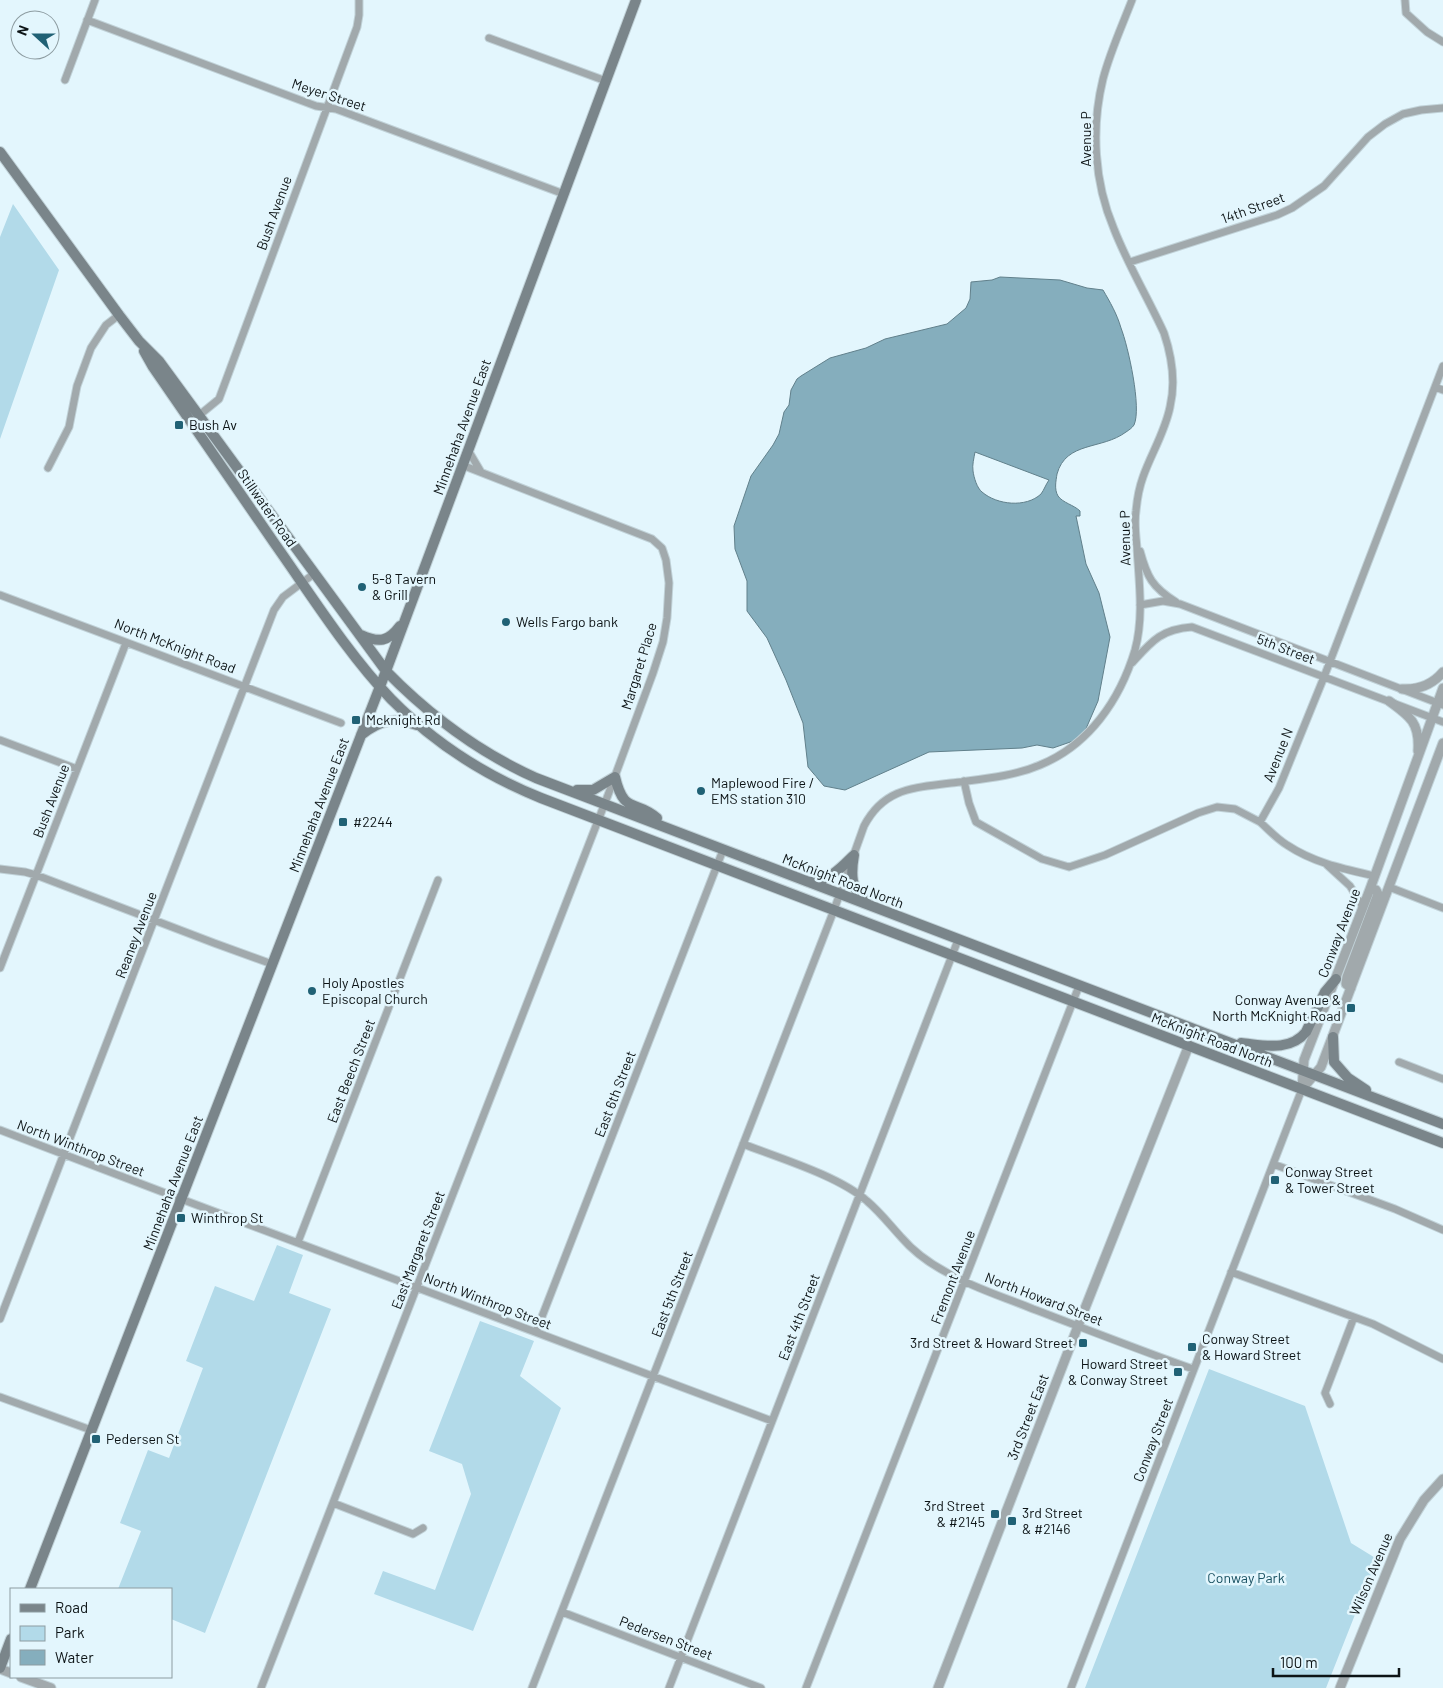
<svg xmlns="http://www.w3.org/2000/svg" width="1443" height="1688" font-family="Barlow,sans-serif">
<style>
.green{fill:#b2dae9}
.water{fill:#85aebd;stroke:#61808b;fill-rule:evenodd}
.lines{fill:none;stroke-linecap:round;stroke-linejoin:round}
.minor-casing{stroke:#c1d2d8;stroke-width:9}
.tertiary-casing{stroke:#c1d2d8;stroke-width:11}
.secondary-casing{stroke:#c1d2d8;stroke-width:12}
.minor{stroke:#a1a9ac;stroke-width:7}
.tertiary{stroke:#a1a9ac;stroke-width:9}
.secondary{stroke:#7a858a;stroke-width:10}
.poi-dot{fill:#206175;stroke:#e3f6fd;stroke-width:2}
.labels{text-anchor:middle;stroke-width:5;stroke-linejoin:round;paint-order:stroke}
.street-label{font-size:14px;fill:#0d1416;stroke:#e3f6fd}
.poi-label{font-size:14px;fill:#0d1416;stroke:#e3f6fd;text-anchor:start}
.park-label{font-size:14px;fill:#195162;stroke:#e3f6fd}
</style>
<rect width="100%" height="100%" fill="#e3f6fd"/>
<!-- green -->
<path class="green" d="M13,204L59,270L0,439V237Z
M277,1245L303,1255L289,1293L331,1309L205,1633L171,1619V1589H118L141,1531L120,1523L148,1450L169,1458L203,1368L186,1361L215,1286L254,1301Z
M480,1321L534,1341L520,1376L561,1408L473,1631L374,1594L383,1571L435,1590L471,1494L462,1464L429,1451Z
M1209,1369L1305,1406L1351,1543L1377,1559L1326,1688H1085Z"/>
<!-- water -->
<path class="water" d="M1000,277L1060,280L1087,288L1103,290C1110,302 1117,314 1121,328C1128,346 1142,408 1134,425C1132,428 1129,430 1126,432C1102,450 1066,441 1057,474C1056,481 1054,489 1058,496C1063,503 1074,505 1080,511V516H1076L1086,564L1099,593L1110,637L1098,701L1085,731L1079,739L1053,748L1037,745L1022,748L929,752L845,790L824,786L808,767L803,723L786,680L767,638L747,611V581L735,549L734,526L751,476L773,445L779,434L784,412L789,405L791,390L797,379L801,376L830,358L866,348L885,339L947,324L966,308L970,299L971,282L992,280ZM975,452L1049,480C1046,484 1044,490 1041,494C1026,508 997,505 982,492C977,488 974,478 973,471C972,465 974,458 975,452Z"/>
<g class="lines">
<defs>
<path id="minor" d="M1405,0L1406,13L1427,32L1443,42
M87,20L316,106L336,109L564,194
M489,38L606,81
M65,80L95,0
M1130,262L1277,215L1292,208L1324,186L1368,137L1385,124L1403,114L1421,110L1443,108
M1435,387L1443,390
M197,417L219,399L357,27L359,15V0
M468,450L481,472
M48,468L69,427L77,386L91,348L106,325L119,315
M1140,551C1147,577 1152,587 1176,602
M0,595L341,723
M1140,605L1163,601L1180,604L1443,705
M1132,663C1151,642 1161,629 1192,627L1443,722
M0,740L77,769
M964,781L969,803L976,822L1042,859L1069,867L1105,855L1198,813L1217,807L1235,809L1260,822L1279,788L1324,677L1443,366
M1260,822C1269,830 1277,839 1287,845C1314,863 1344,869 1375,876
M1327,865L1350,886L1363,907
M0,869L25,872L36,875L214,943L272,964
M1389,887L1443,908
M0,968L126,643
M1399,1062L1443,1079
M0,1130L181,1199L772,1421
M743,1144C779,1158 839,1176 867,1201C880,1212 890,1225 901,1237C913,1251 929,1263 946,1272C973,1288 1004,1297 1033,1309C1086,1329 1139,1350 1193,1369
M1273,1164L1395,1209L1443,1230
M298,1242L438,880
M1231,1272L1373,1324L1443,1359
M0,1319L274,610L283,597L315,573
M536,1332L723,850
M0,1397L91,1430
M1330,1404L1325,1393L1354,1317
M333,1503L413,1534L423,1528
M562,1612L761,1688
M261,1688L608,795L653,673L663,642L667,618L669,583L666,560L662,548L652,539L462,465
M532,1688L834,910L864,826C884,788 913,788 951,783C980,779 1012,777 1040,765C1089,745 1120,700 1135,650C1144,617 1139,582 1137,548C1136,536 1134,523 1136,511C1137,500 1139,488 1143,477C1151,454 1165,432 1170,407C1176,382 1172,357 1164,333C1148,298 1128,265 1114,229C1094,182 1091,128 1103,79C1110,52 1122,26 1132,0
M669,1688L958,940
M806,1688L1079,986
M1071,1688L1302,1089"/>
<path id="tertiary" d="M1402,689C1419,690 1432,685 1443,672
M1389,701C1410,716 1420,723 1418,751
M1351,988L1346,984L1347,977L1378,894L1376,890L1370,889
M1302,1089L1304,1060L1370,889L1443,688
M1302,1089L1321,1067L1443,743
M0,1669L11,1673
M21,1677L51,1688
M938,1688L1078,1326L1189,1045
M1340,1688L1400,1539L1424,1500L1443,1479"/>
<path id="secondary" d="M0,152L119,315L139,341L159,361L386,671C430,716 478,752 536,778L1443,1124
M144,351L153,367C194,426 235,485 275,544C311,595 348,654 391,699C433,742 484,775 541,798L1443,1143
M361,635C379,643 388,642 400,626
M361,735C380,720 394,717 417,725
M577,790H593L615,777C624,815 635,799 657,818
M854,855C851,872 850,891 866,901
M809,882C829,881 840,869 853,856
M1333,1037L1334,1062L1348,1078L1366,1090
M1241,1043C1263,1045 1290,1052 1306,1032L1325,992L1336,979
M30,1589L386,671L636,0
M0,1668L11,1639"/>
</defs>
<!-- minor casing -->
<use href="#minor" class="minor-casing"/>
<!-- tertiary casing -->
<use href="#tertiary" class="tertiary-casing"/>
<!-- secondary casing -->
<use href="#secondary" class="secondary-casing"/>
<!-- minor -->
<use href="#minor" class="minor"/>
<!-- tertiary -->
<use href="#tertiary" class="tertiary"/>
<!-- secondary -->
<use href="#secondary" class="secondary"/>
</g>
<!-- markers -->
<g class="poi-dot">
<rect x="174" y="420" width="10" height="10" rx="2.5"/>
<circle cx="362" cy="587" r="5"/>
<circle cx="506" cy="622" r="5"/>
<rect x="351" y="715" width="10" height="10" rx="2.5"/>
<circle cx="701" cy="791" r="5"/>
<rect x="338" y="817" width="10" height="10" rx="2.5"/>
<circle cx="312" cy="991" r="5"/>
<rect x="1346" y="1003" width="10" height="10" rx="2.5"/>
<rect x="1270" y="1175" width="10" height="10" rx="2.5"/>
<rect x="176" y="1213" width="10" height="10" rx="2.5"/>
<rect x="1078" y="1338" width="10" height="10" rx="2.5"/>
<rect x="1187" y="1342" width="10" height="10" rx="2.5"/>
<rect x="1173" y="1367" width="10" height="10" rx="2.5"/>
<rect x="91" y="1434" width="10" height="10" rx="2.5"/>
<rect x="990" y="1509" width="10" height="10" rx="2.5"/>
<rect x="1007" y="1516" width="10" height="10" rx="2.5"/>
</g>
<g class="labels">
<!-- street labels -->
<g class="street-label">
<text transform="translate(329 95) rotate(18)" y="5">Meyer Street</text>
<text transform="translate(1086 139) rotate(-90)" y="5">Avenue P</text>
<text transform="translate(1253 208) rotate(-20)" y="5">14th Street</text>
<text transform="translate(274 213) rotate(-70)" y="5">Bush Avenue</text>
<text transform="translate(462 427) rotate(-70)" y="5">Minnehaha Avenue East</text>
<text transform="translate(267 508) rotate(55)" y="5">Stillwater Road</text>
<text transform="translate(1125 538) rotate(-91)" y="5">Avenue P</text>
<text transform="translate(175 646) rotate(21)" y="5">North McKnight Road</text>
<text transform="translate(1286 649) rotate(21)" y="5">5th Street</text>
<text transform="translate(639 666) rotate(-73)" y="5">Margaret Place</text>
<text transform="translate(1278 755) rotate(-68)" y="5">Avenue N</text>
<text transform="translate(51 801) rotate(-69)" y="5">Bush Avenue</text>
<text transform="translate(319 805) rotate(-69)" y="5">Minnehaha Avenue East</text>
<text transform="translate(843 881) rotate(21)" y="5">McKnight Road North</text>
<text transform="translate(1339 933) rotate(-69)" y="5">Conway Avenue</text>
<text transform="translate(136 935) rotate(-69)" y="5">Reaney Avenue</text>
<text transform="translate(1212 1040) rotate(21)" y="5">McKnight Road North</text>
<text transform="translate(351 1071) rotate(-69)" y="5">East Beech Street</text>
<text transform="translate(615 1094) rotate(-69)" y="5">East 6th Street</text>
<text transform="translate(81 1148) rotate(21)" y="5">North Winthrop Street</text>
<text transform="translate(173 1183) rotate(-69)" y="5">Minnehaha Avenue East</text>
<text transform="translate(418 1250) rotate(-69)" y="5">East Margaret Street</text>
<text transform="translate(953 1277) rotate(-69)" y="5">Fremont Avenue</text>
<text transform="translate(672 1294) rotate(-69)" y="5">East 5th Street</text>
<text transform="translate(1044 1299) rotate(21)" y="5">North Howard Street</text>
<text transform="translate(488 1301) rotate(21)" y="5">North Winthrop Street</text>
<text transform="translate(799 1317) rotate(-69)" y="5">East 4th Street</text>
<text transform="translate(1028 1417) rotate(-69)" y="5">3rd Street East</text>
<text transform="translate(1153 1440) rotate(-69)" y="5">Conway Street</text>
<text transform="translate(1371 1574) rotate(-67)" y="5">Wilson Avenue</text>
<text transform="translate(666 1638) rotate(21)" y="5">Pedersen Street</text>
</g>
<!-- poi labels -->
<g class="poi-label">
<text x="189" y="430">Bush Av</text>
<text x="372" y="584">5-8 Tavern<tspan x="372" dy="16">&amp; Grill</tspan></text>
<text x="516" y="627">Wells Fargo bank</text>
<text x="366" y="725">Mcknight Rd</text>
<text x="711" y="788">Maplewood Fire /<tspan x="711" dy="16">EMS station 310</tspan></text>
<text x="353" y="827">#2244</text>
<text x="322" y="988">Holy Apostles<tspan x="322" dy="16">Episcopal Church</tspan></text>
<text x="1341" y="1005" text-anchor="end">Conway Avenue &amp;<tspan x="1341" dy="16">North McKnight Road</tspan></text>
<text x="1285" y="1177">Conway Street<tspan x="1285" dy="16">&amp; Tower Street</tspan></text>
<text x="191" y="1223">Winthrop St</text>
<text x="1202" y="1344">Conway Street<tspan x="1202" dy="16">&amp; Howard Street</tspan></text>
<text x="1073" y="1348" text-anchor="end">3rd Street &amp; Howard Street</text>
<text x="1168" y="1369" text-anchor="end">Howard Street<tspan x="1168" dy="16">&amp; Conway Street</tspan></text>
<text x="106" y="1444">Pedersen St</text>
<text x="985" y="1511" text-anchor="end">3rd Street<tspan x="985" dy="16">&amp; #2145</tspan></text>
<text x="1022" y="1518">3rd Street<tspan x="1022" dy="16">&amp; #2146</tspan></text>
</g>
<!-- park labels -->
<g class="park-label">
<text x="1246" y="1583">Conway Park</text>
</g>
</g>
<!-- legend -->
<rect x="10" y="1588" width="162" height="90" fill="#e3f6fd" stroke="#8d9ca1"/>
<rect x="20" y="1604" width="25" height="8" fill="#7a858a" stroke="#8d9ca1"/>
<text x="55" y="1613" font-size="15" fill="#0d1416">Road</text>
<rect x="20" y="1626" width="25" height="15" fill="#b2dae9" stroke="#8d9ca1"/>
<text x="55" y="1638" font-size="15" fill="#0d1416">Park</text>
<rect x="20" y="1650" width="25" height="15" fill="#85aebd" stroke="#8d9ca1"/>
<text x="55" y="1663" font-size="15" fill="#0d1416">Water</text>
<!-- north arrow -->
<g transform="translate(35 35) rotate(291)"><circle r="24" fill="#e3f6fd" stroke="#8d9ca1"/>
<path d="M0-4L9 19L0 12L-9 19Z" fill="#206175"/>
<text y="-8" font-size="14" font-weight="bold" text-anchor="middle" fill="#0d1416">N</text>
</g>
<!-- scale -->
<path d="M1273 1668v8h126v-8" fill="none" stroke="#0d1416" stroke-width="2.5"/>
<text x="1280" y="1668" font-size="15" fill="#0d1416" stroke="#e3f6fd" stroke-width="4" paint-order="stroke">100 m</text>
</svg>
